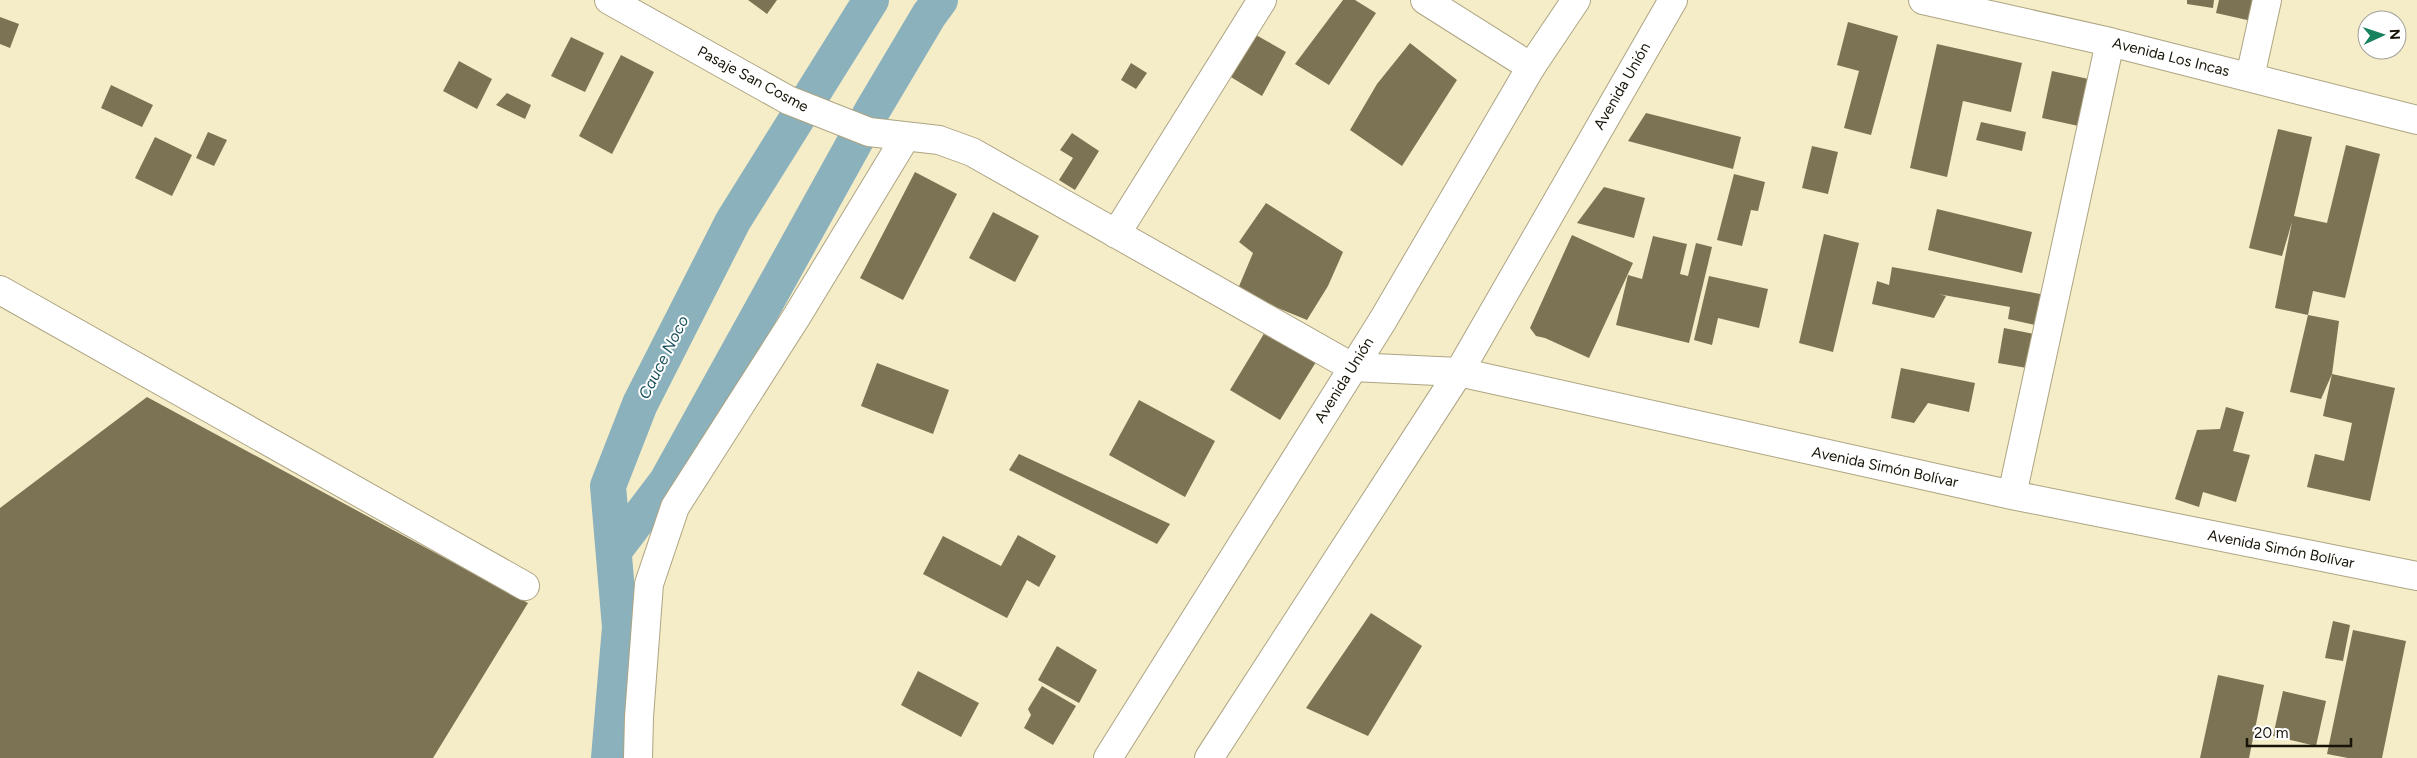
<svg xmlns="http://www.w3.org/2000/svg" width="2417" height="758" font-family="Figtree,sans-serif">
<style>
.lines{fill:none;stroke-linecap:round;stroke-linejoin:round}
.canal{stroke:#8ab1bc;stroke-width:36}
.building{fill:#7b7353}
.minor-casing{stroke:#ada483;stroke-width:30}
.major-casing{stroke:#ada483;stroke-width:30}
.minor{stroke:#fff;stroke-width:28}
.major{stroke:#fff;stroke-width:28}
.labels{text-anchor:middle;stroke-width:4;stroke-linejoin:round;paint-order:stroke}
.street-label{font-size:15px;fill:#181508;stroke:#fff}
.water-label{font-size:16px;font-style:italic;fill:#1a515e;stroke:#fff}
</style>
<rect width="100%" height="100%" fill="#f5ecc8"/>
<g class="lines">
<!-- canal -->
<path class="canal" d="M614,551L667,481L872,111L929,15L940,0
M609,758L620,627L608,486L640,404L733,221L871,0"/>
</g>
<!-- building -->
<path class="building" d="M748,0H777L767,14Z
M1343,0H1355L1376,13L1329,85L1295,64Z
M2187,0H2214L2213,8L2187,4Z
M2219,0H2261L2256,22L2216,13Z
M0,17L19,24L10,48L0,44Z
M1848,22L1898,36L1871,135L1844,128L1859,71L1837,65Z
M1256,35L1286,52L1262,96L1221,71L1230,56L1240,61Z
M571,37L604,53L585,92L551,76Z
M1410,43L1457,80L1402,166L1350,130L1377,84Z
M1937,44L2022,63L2011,112L1963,101L1947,177L1910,168Z
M621,55L654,72L612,154L579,136Z
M459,61L492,79L477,109L443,91Z
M1131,63L1147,73L1136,89L1121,80Z
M2052,71L2093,80L2083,127L2042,118Z
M111,85L153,105L142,127L101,108Z
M507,93L531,105L525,119L496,105Z
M1646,113L1741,137L1733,169L1628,141Z
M1981,122L2026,132L2022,151L1976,140Z
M2278,129L2312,137L2294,216L2327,223L2346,145L2380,154L2345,298L2313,291L2308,315L2275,308L2292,222L2282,256L2249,248Z
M208,132L227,140L214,166L196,158Z
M1072,133L1099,151L1075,190L1059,180L1073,158L1060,150Z
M155,137L192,155L172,196L135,178Z
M1812,146L1838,152L1828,194L1802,188Z
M915,172L957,194L903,300L860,278Z
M1734,174L1765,182L1758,211L1751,210L1742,246L1717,240Z
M1604,187L1645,198L1634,238L1577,223Z
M1266,203L1343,252L1328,286L1307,320L1237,291L1253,253L1239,242Z
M1937,209L2032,232L2022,273L1928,250Z
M993,212L1039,236L1015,282L969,258Z
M1824,234L1859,243L1833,352L1799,343Z
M1572,235L1633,263L1589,358L1545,338L1536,336L1530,328Z
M1653,236L1687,244L1680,274L1688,276L1696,243L1712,247L1689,343L1616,325L1628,275L1642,279Z
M1892,267L2046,295L2039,326L2008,319L2010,307L1938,294L1946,296L1934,318L1872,304L1877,281L1889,285Z
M1709,276L1768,289L1759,328L1718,318L1712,345L1694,340Z
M2308,315L2339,321L2332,374L2321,399L2290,392Z
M2004,328L2034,334L2027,368L1998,363Z
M1265,332L1316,362L1280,420L1230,390Z
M877,363L949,390L933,434L861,406Z
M1901,368L1975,383L1969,412L1928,403L1914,423L1891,418Z
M2332,374L2395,388L2370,501L2307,487L2315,454L2344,461L2352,423L2323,416Z
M147,397L528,603L433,758H0V508Z
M1139,400L1215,441L1185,497L1109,455Z
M2226,407L2244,412L2233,451L2250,455L2236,502L2203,492L2199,507L2175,499L2197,430L2220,429Z
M1019,454L1170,524L1157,544L1009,470Z
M1018,535L1056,556L1039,587L1027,580L1007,618L923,574L943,536L1001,566Z
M1371,613L1422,646L1368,736L1306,708Z
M2333,621L2350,625L2343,661L2325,658Z
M2353,630L2406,641L2382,758H2348L2327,754Z
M1057,646L1097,670L1079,703L1038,680Z
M918,671L979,703L961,737L901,705Z
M2218,675L2264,685L2249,758H2200Z
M1042,686L1076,706L1053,745L1024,728L1031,715L1028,709Z
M2283,691L2326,701L2316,746L2273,736Z"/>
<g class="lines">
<defs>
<path id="minor" d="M609,0L788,100L869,132L939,140L972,152L1352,367L1459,372L2012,495L2417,576
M1425,0L1531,67
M1923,0L2110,42L2417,120
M2250,77L2267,0
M1116,234L1262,0
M0,290L525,586
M2012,495L2110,42
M638,758L639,717L649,584L675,507L797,316L905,138"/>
<path id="major" d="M1108,758L1383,320L1531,67L1576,0
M1209,758L1459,372L1673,0"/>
</defs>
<!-- minor casing -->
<use href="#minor" class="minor-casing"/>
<!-- major casing -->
<use href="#major" class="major-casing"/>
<!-- minor -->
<use href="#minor" class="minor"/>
<!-- major -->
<use href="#major" class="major"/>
</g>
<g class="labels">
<!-- street labels -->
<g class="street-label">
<text transform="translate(2171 57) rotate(14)" y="5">Avenida Los Incas</text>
<text transform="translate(753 79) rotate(28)" y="5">Pasaje San Cosme</text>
<text transform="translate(1622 86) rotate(-60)" y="5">Avenida Unión</text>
<text transform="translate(1344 380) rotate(-58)" y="5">Avenida Unión</text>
<text transform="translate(1885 467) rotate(12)" y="5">Avenida Simón Bolívar</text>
<text transform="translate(2281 549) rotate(11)" y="5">Avenida Simón Bolívar</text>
</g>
<!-- water labels -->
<g class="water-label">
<text transform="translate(663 357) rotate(-63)" y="6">Cauce Noco</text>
</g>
</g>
<!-- north arrow -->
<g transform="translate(2382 35) rotate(87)"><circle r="24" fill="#ffffff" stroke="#a3a19c"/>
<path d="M0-4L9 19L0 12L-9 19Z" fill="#17825e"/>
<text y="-8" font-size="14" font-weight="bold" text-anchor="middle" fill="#181508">N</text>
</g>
<!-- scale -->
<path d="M2247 738v8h104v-8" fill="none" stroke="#181508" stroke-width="2.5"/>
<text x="2254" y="738" font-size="15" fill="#181508" stroke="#ffffff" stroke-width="4" paint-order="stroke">20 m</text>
</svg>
